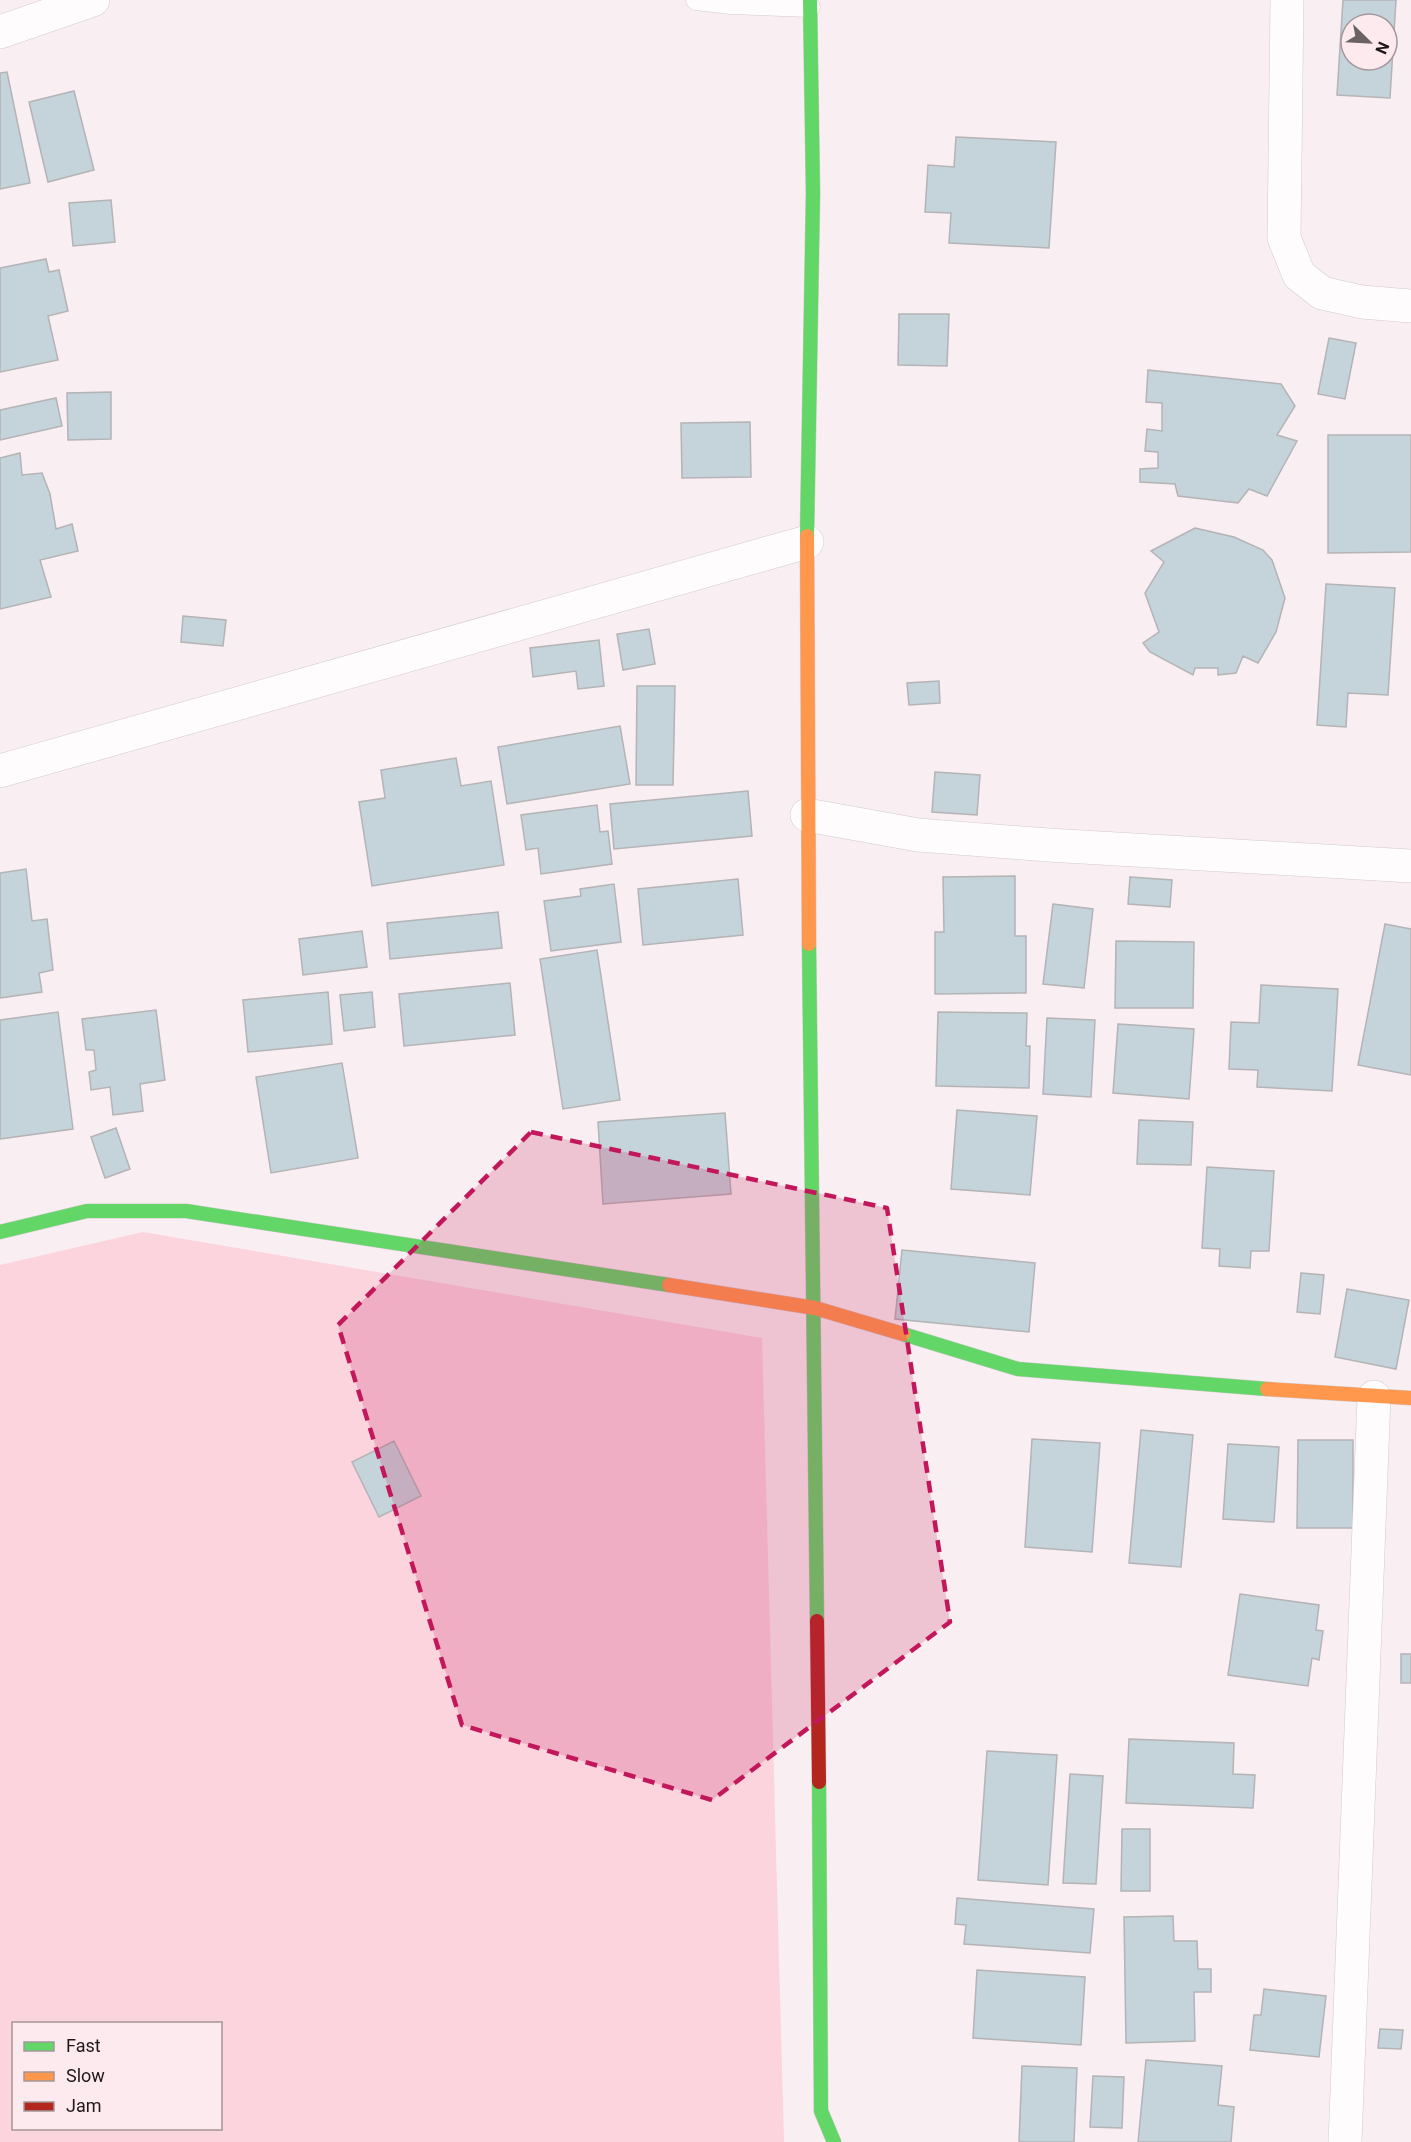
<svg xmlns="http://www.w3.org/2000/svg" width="1411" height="2142" font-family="Roboto,sans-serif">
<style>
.green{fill:#fbd4de;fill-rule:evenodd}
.building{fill:#c5d4da;stroke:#b4b3b6;stroke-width:1.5;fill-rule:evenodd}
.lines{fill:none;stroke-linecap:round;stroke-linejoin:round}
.lane-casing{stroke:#d3cacc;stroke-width:21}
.street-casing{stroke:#d3cacc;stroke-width:34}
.fast-casing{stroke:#d3cacc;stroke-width:15}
.slow-casing{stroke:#d3cacc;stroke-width:15}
.jam-casing{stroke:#d3cacc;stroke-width:15}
.lane{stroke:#fefcfd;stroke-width:20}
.street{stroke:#fefcfd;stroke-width:33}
.fast{stroke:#63d668;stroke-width:14}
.slow{stroke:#ff974d;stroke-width:14}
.jam{stroke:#b3261e;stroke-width:14}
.marked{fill:#c2185b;fill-opacity:0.2;stroke:#c2185b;stroke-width:4.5;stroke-dasharray:12 8;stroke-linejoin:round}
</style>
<rect width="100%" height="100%" fill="#f9eef1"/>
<!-- green -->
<path class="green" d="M143,1232L762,1338L784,2142H0V1265ZM14,2024H220V2128H14Z"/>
<!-- building -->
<path class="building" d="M1343,0H1396L1390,98L1337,95ZM1351,24H1387V60H1351Z
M7,72L30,183L0,189V73Z
M74,91L94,170L48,182L29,102Z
M956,137L1056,142L1049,248L949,243L951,213L925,212L928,165L954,167Z
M111,200L115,242L73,246L69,203Z
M46,259L49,272L59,270L68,311L48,316L58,360L0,372V268Z
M899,314H949L947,366L898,365Z
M1329,338L1356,343L1345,399L1318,394Z
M1148,370L1281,384L1295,406L1277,435L1297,441L1267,496L1249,489L1238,503L1178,496L1175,484L1140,482V469L1158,468V452L1145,451L1147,429L1162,431V403L1146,402Z
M111,392V439L68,440L67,393Z
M56,398L62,426L0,440V410Z
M750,422L751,477L682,478L681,423Z
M1328,435H1411V552L1328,553Z
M20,453L22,475L42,473L50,494L56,529L72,524L78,551L40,560L51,597L0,609V458Z
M1195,528L1234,537L1263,550L1272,560L1285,598L1276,632L1258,663L1243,656L1236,673L1218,675V668H1195L1193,675L1150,652L1143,643L1159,632L1145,593L1164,562L1151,551Z
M1326,584L1395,588L1388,695L1348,693L1346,727L1317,725Z
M183,616L226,620L223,646L181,642Z
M649,629L655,664L623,670L617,634Z
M599,640L604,686L578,689L576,671L533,677L530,648Z
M939,681L940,703L909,705L907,683Z
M637,686H675L673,785H636Z
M620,726L630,784L507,804L498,747Z
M456,758L461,786L491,781L504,865L372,886L359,802L385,798L381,770Z
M935,772L980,775L977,815L932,812Z
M748,791L752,836L614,849L610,804Z
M597,805L600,832L608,831L612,864L541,874L538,848L526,850L521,815Z
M26,869L32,921L47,919L53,970L39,973L42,992L0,998V873Z
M1015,876V936H1026V993L935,994V932H944L943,877Z
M1130,877L1172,880L1170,907L1128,904Z
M738,879L743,935L643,945L638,889Z
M614,884L621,942L551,951L544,901L581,896L580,889Z
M1053,904L1093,909L1084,988L1043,984Z
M498,912L502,948L390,959L387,923Z
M1385,924L1411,929V1075L1358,1065Z
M362,931L367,967L303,975L299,939Z
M1116,941L1194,942L1193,1008H1115Z
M597,950L620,1100L563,1109L540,959Z
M510,983L515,1035L404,1046L399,994Z
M1261,985L1338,989L1332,1091L1257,1087L1258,1070L1229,1069L1231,1022L1259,1023Z
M328,992L332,1044L248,1052L243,1000Z
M372,992L375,1027L344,1031L340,995Z
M156,1010L165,1080L140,1084L143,1111L113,1115L110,1087L91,1090L89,1072L96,1070L94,1050H86L82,1019Z
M58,1012L73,1129L0,1139V1020Z
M938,1012L1027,1013L1026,1046H1030L1029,1088L936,1086Z
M1047,1018L1095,1020L1091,1097L1043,1094Z
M1118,1024L1194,1029L1189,1099L1113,1093Z
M342,1063L358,1158L271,1173L256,1077Z
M957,1110L1037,1116L1030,1195L951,1189Z
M725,1113L731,1194L603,1204L598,1122Z
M1139,1120L1193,1122L1191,1165L1137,1164Z
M116,1128L130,1169L105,1178L91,1137Z
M1207,1167L1274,1171L1269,1251H1251L1250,1268L1219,1266L1220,1249L1202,1248Z
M902,1250L1035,1263L1029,1332L895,1319Z
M1301,1273L1324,1275L1320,1314L1297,1312Z
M1347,1289L1409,1300L1396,1369L1335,1357Z
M1141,1430L1193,1435L1181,1567L1129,1563Z
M1032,1439L1100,1443L1092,1552L1025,1547Z
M1298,1440H1353V1528H1297Z
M394,1441L421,1496L379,1517L352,1462Z
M1228,1444L1279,1447L1274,1522L1223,1519Z
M1240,1594L1319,1605L1316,1630L1323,1631L1319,1660L1312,1658L1308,1686L1228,1675Z
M1401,1654H1411V1683H1401Z
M1129,1739L1234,1743L1233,1774L1255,1775L1253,1808L1126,1803Z
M987,1751L1057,1755L1048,1885L978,1880Z
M1070,1774L1103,1776L1096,1884L1063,1883Z
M1122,1829H1150V1891H1121Z
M957,1898L1094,1909L1090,1953L964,1944L966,1925L955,1924Z
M1173,1916L1174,1941H1197L1198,1969H1211V1992H1194L1195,2041L1126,2043L1124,1917Z
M977,1970L1085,1977L1081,2045L973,2038Z
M1264,1989L1326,1996L1319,2057L1250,2050L1254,2015H1261Z
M1380,2029L1403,2030L1401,2049L1378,2048Z
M1146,2060L1222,2066L1218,2105L1234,2107L1231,2142H1138Z
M1022,2066L1077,2068L1074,2142H1019Z
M1093,2076L1124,2077L1122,2128L1090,2127Z"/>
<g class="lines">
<defs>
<path id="lane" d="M696,0L731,4L810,7"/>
<path id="street" d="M1287,0L1284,238L1299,275L1322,293L1362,302L1411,306
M0,32L93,0
M0,771L807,542
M807,815L918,835L1048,845L1411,866
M1345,2142L1374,1397"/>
<path id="fast" d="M807,536L813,193L810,0
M809,944L817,1621
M0,1232L87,1211H186L669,1285
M903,1334L1018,1369L1267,1389
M819,1782L821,2111L834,2142"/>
<path id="slow" d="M807,536L809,944
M669,1285L815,1308L903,1334
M1267,1389L1411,1398"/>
<path id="jam" d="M817,1621L819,1782"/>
</defs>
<!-- lane casing -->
<use href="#lane" class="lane-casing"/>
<!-- street casing -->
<use href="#street" class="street-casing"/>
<!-- fast casing -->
<use href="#fast" class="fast-casing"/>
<!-- slow casing -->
<use href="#slow" class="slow-casing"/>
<!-- jam casing -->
<use href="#jam" class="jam-casing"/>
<!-- lane -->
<use href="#lane" class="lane"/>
<!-- street -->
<use href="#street" class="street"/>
<!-- fast -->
<use href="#fast" class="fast"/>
<!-- slow -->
<use href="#slow" class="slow"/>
<!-- jam -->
<use href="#jam" class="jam"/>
</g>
<!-- marked area -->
<path class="marked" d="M531,1132L887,1208L950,1622L712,1800L462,1725L338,1325Z"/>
<!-- legend -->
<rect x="12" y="2022" width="210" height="108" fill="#fdeaee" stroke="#a49699" stroke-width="1.5"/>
<rect x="24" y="2042" width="30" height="9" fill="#63d668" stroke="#a49699" stroke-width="1.5"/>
<text x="66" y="2052" font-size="18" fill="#1f1719">Fast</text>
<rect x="24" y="2072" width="30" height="9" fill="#ff974d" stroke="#a49699" stroke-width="1.5"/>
<text x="66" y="2082" font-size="18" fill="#1f1719">Slow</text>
<rect x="24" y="2102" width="30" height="9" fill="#b3261e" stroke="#a49699" stroke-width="1.5"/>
<text x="66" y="2112" font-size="18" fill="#1f1719">Jam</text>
<!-- north arrow -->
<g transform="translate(1369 42) rotate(114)"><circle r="28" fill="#fdeaee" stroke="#a49699" stroke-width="1.5"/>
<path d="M0-4.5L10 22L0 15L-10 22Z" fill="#6b6265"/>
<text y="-9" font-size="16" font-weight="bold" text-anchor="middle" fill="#1f1719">N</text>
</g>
</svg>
